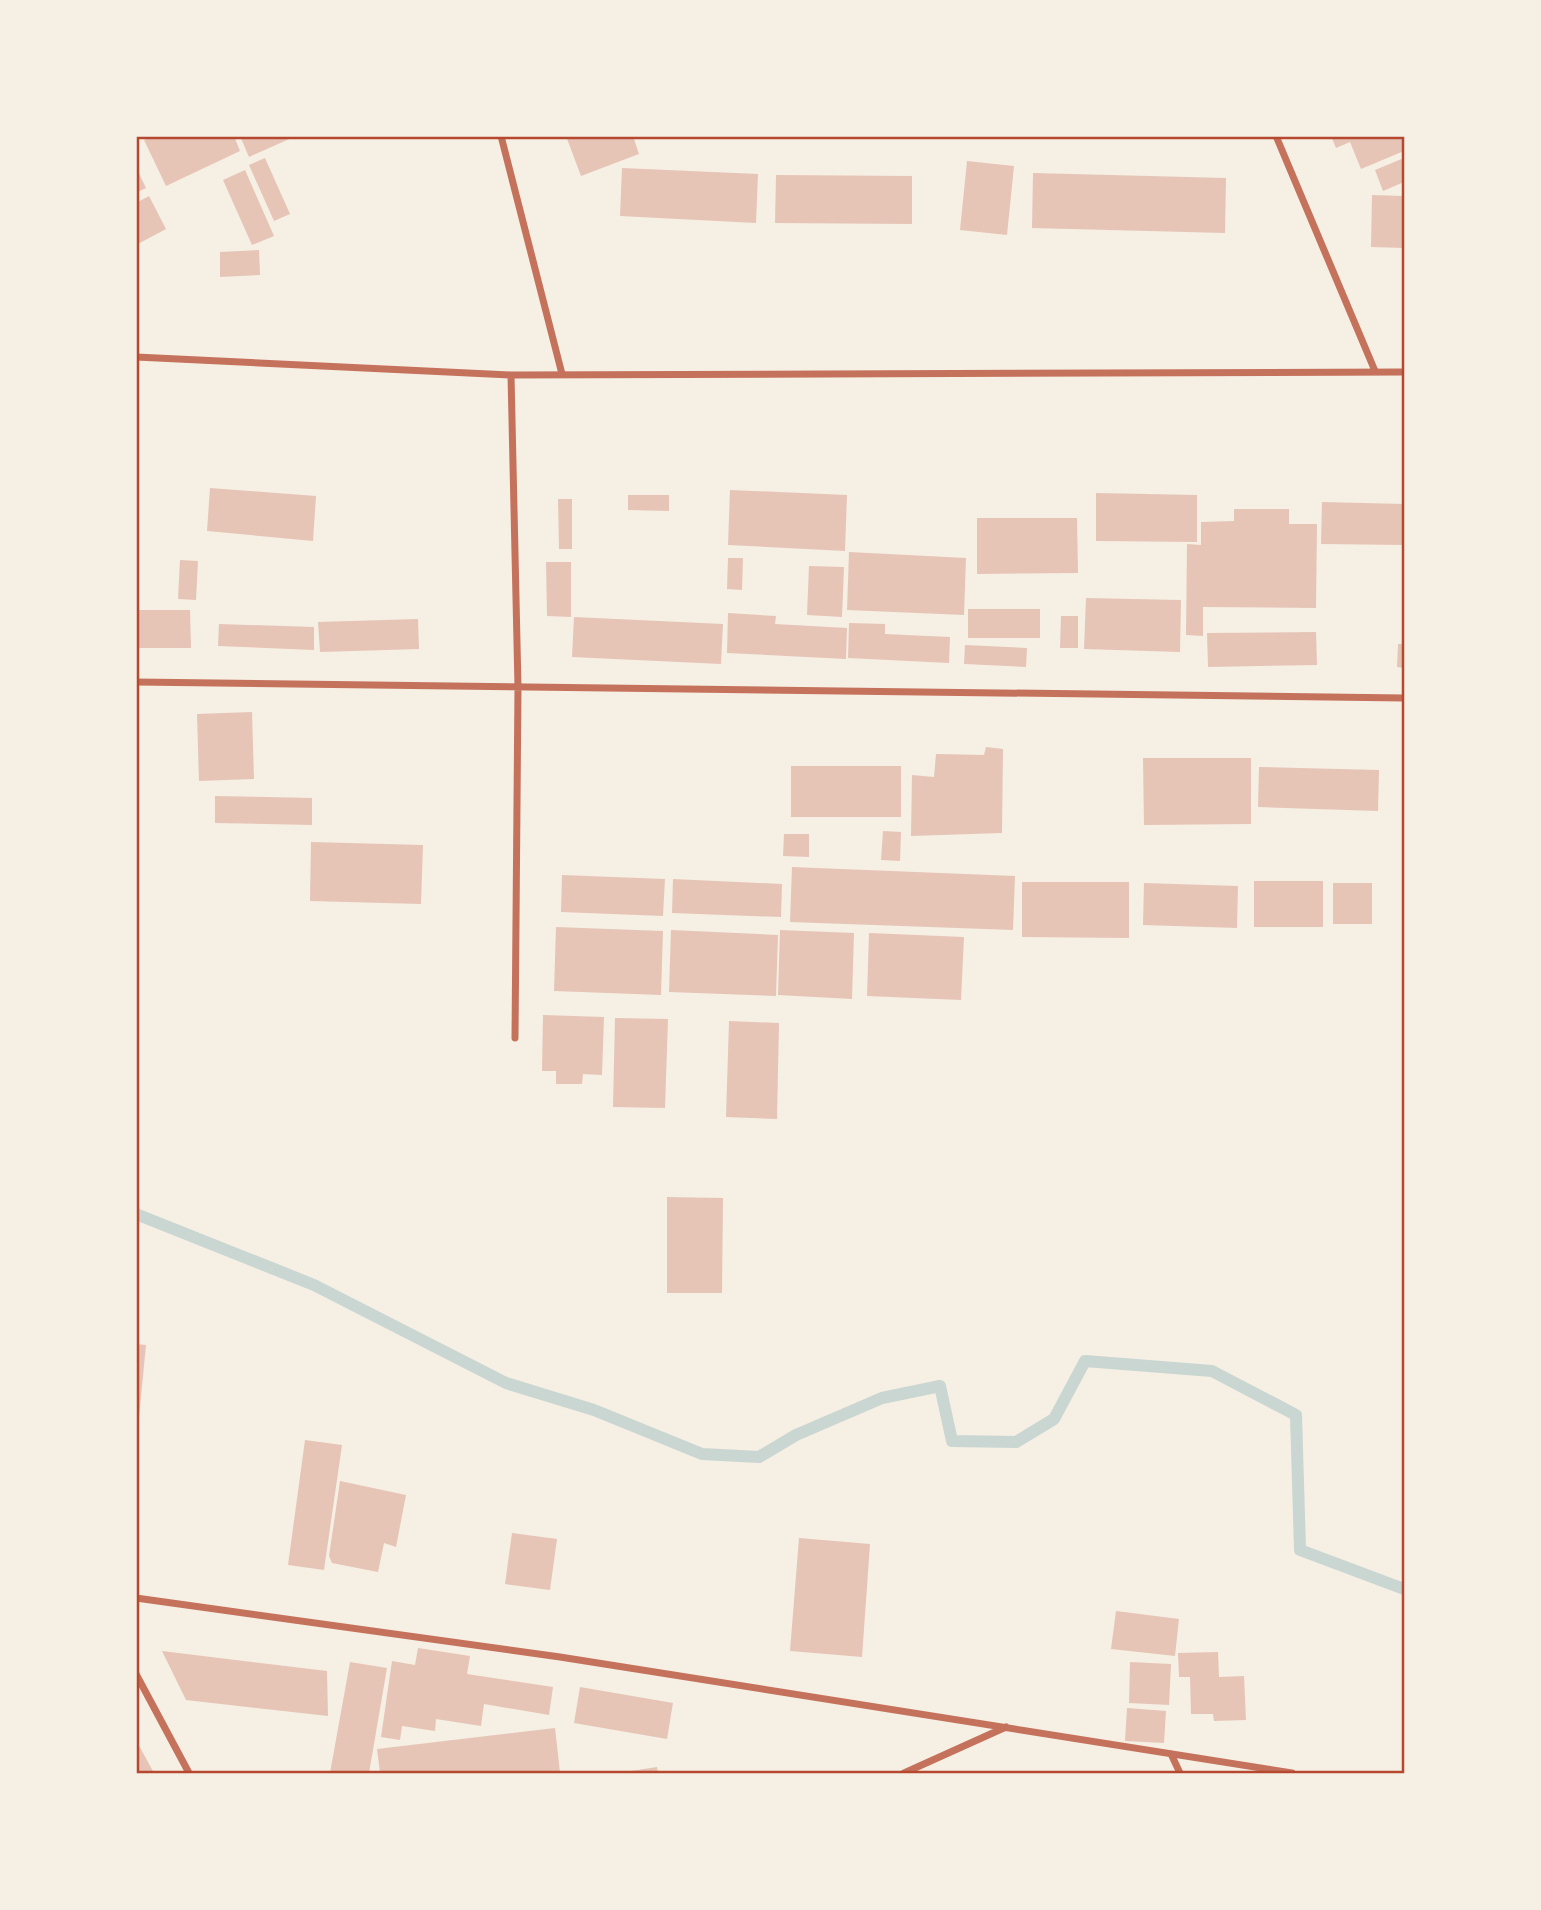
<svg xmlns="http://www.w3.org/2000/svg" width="1541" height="1910" font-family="'Titillium Web',sans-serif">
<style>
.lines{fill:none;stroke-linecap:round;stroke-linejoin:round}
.stream{stroke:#c9d6d2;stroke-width:12}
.building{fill:#e6c5b7}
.minor{stroke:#c5725c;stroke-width:7}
.neatline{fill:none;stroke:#b5482f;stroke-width:2.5}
</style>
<rect width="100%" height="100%" fill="#f6efe4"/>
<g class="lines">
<!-- stream -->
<path class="stream" d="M136,1214L314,1285L506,1383L594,1410L702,1454L759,1457L796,1435L882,1398L940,1386L952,1441L1016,1442L1054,1419L1085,1361L1212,1371L1296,1415L1300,1550L1404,1589"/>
</g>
<!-- building -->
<path class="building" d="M153,136H234L240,151L166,186L144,140Z
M240,136H296L249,157Z
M566,136H633L639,154L581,176Z
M1331,136H1403L1404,151L1361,169L1350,142L1336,148Z
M265,158L290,214L274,221L249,165Z
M1404,158V182L1383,191L1375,170Z
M967,161L1014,166L1007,235L960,230Z
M136,167L146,188L136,193Z
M622,168L758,174L756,223L620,216Z
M245,170L274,236L252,245L223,180Z
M1033,173L1226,178L1225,233L1032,228Z
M776,175L912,176V224L775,223Z
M1372,195L1404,196V248L1371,247Z
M149,196L166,229L136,245V203Z
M259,250L260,275L220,277V252Z
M210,488L316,496L313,541L207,531Z
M730,490L847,495L845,551L728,545Z
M1096,493L1197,495V542L1096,541Z
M628,495H669V511L628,510Z
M558,499H572V549H559Z
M1322,502L1404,504V545L1321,544Z
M1234,509H1289V524H1317L1316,608L1203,607V636L1186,635L1187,544L1201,545V522L1234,521Z
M977,518H1077L1078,573L977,574Z
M849,552L966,558L964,615L847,610Z
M728,558H743L742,590L727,589Z
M180,560L198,561L196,600L178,599Z
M546,562H571V617L547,616Z
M809,566L844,567L842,617L807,615Z
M1086,598L1181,600L1180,652L1084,649Z
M968,609H1040V638H968Z
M136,610H190L191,648H136Z
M728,613L776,616L775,624L847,628L846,659L727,653Z
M1061,616H1078V648H1060Z
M574,617L723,624L721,664L572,657Z
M418,619L419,649L320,652L318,622Z
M849,623L885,624V634L950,637L949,663L848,658Z
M219,624L314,627V650L218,646Z
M1316,632L1317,665L1208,667L1207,633Z
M1398,644H1404V668L1397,667Z
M965,645L1027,648L1026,667L964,664Z
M252,712L254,779L199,781L197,714Z
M986,747L1003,749L1002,833L911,836L912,775L934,777L936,754L984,755Z
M1143,758H1251V824L1144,825Z
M791,766H901V817H791Z
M1259,767L1379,770L1378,811L1258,807Z
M215,796L312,798V825L215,823Z
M883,831L901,832L900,861L881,860Z
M784,834H809V857L783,856Z
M311,842L423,845L421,904L310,901Z
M792,867L1015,876L1013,930L790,922Z
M562,875L665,879L663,916L561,912Z
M673,879L782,884L781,917L672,913Z
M1254,881H1323V927H1254Z
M1022,882H1129V938L1022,937Z
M1144,883L1238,886L1237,928L1143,925Z
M1333,883H1372V924H1333Z
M556,927L663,931L661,995L554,991Z
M671,930L778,935L776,996L669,992Z
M780,930L854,933L852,999L778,995Z
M869,933L964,937L961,1000L867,996Z
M543,1015L604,1017L602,1075L583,1074L582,1084H556V1071H542Z
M615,1018L668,1019L665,1108L613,1107Z
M729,1021L779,1023L777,1119L726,1117Z
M667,1197L723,1198L722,1293H667Z
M136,1344L146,1345L138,1428H136Z
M305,1440L342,1445L324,1570L288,1565Z
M340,1481L406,1495L396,1547L384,1543L378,1572L332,1563L329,1556Z
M512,1533L557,1539L550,1590L505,1584Z
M799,1538L870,1544L862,1657L790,1651Z
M1116,1611L1179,1619L1175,1656L1111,1649Z
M418,1648L470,1656L467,1674L553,1687L549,1715L484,1704L481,1726L436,1719L435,1731L402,1726L400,1740L381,1737L392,1661L415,1665Z
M162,1651L327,1671L328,1716L186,1700Z
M1218,1652L1219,1677L1244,1676L1246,1720L1214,1721L1213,1714H1191L1190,1677H1179L1178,1653Z
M350,1662L387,1668L369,1773H330Z
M1130,1662L1171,1664L1169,1705L1129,1703Z
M580,1687L673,1703L667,1739L574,1723Z
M1127,1708L1166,1711L1164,1743L1125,1741Z
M555,1728L560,1772L380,1773L377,1749Z
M136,1740L154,1773H136Z
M657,1767L658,1773H625V1772Z"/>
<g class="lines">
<!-- minor -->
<path class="minor" d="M501,136L562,374
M1276,136L1375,371
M136,357L511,375L1404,372
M511,375L518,687L515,1038
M136,682L1404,698
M136,1598L560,1657L1292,1773
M136,1674L189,1773
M1171,1754L1180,1773
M904,1773L1006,1727"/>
</g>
<!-- border -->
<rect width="1541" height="1910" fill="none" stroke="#f6efe4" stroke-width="276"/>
<rect x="138" y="138" width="1265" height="1634" class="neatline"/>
</svg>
